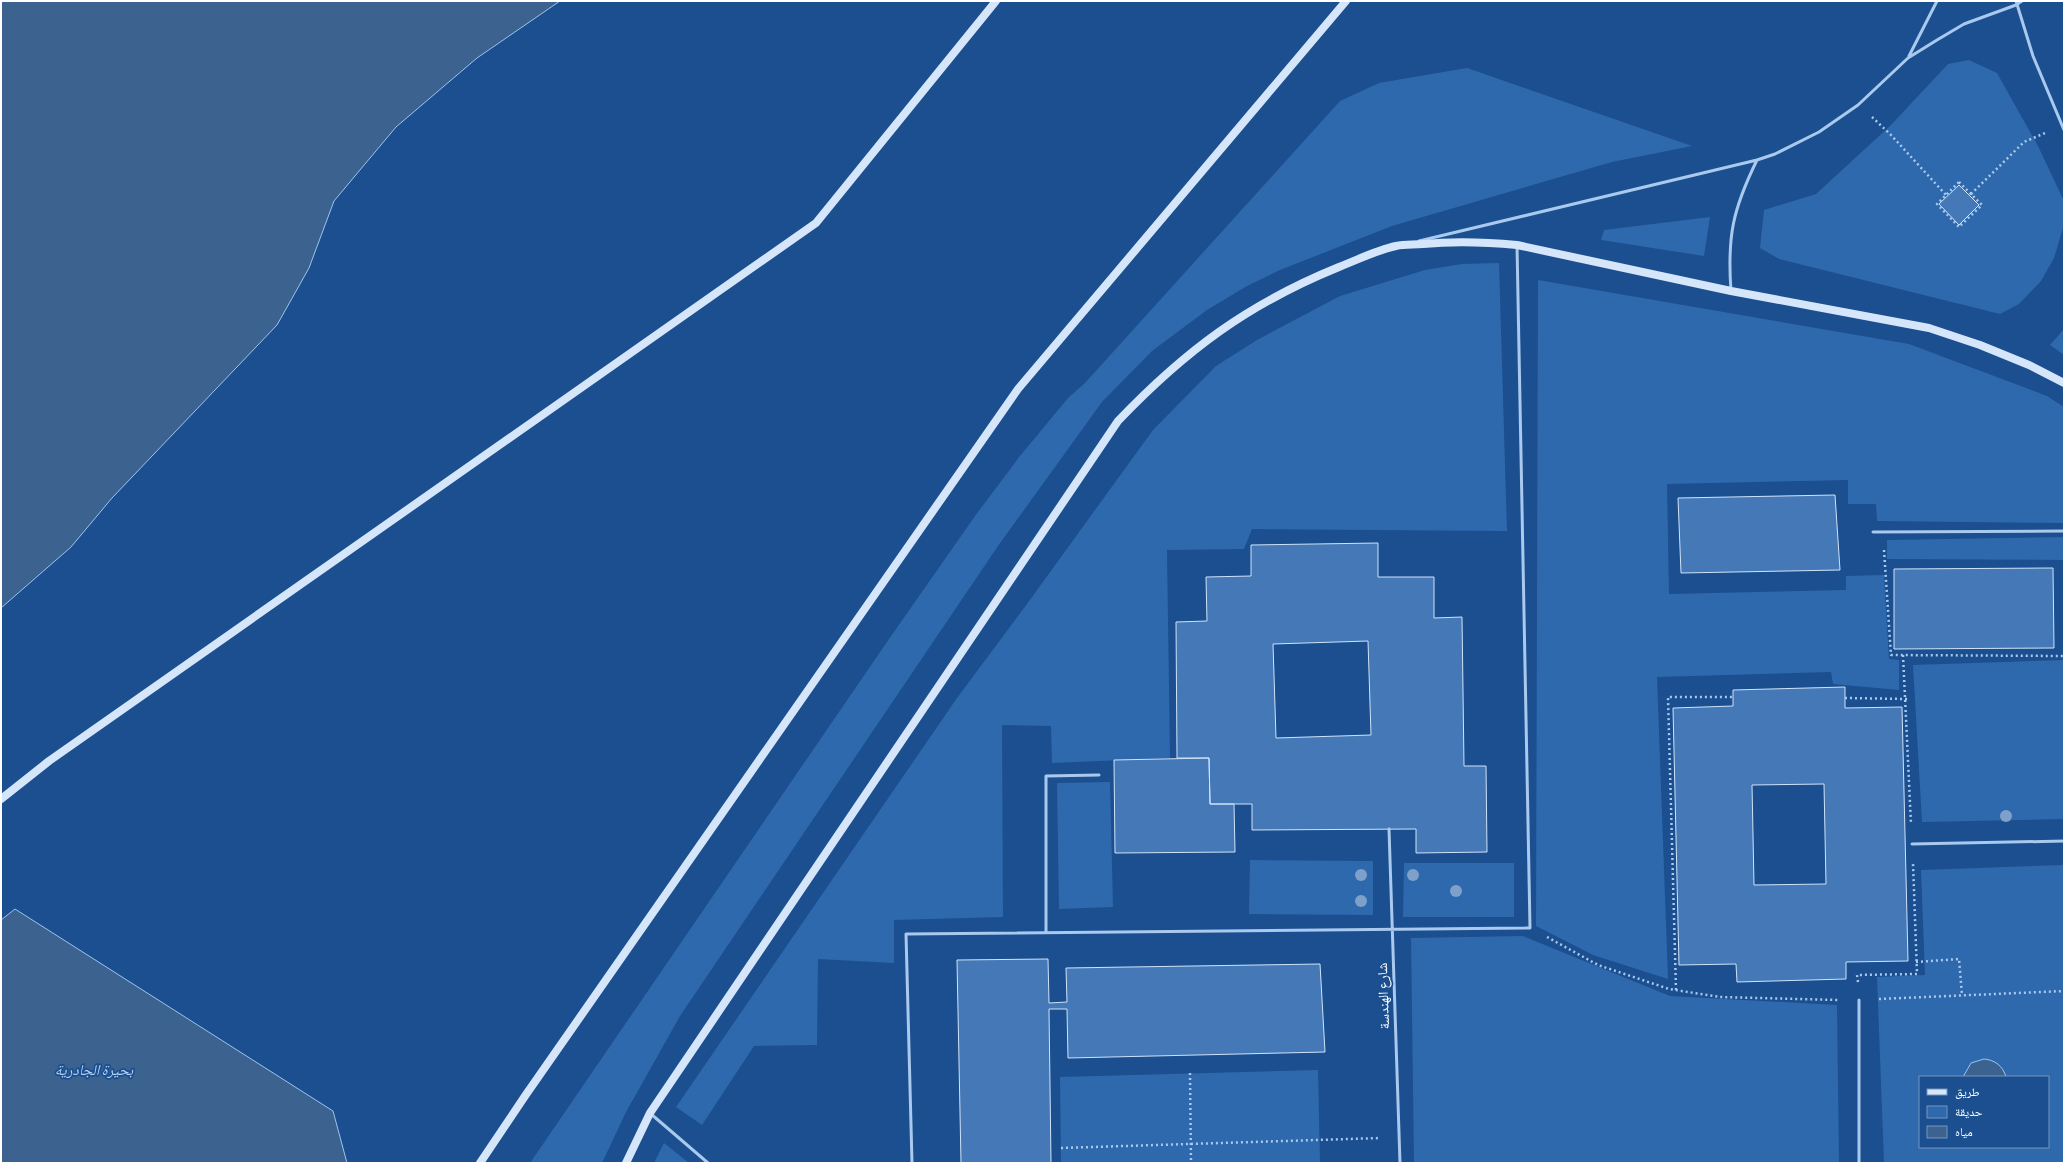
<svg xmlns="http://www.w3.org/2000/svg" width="2065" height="1164" font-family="'Alegreya Sans','Noto Naskh Arabic',sans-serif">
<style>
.green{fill:#2e69ad;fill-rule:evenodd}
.water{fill:#3c6290;stroke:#9cc4f0}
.building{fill:#4478b7;stroke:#cfe3fa;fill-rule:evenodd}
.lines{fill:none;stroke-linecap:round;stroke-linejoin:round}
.path{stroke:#a9c9ee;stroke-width:2.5;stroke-dasharray:2 3;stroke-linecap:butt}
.lane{stroke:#a9c9ee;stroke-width:3}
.secondary{stroke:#d6e6fa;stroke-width:8}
.tree{fill:#7ea0ca}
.labels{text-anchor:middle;stroke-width:3.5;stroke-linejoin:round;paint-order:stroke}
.street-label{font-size:14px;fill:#fff;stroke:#1b4f8f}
.water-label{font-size:15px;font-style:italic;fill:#b5d3f5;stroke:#1b4f8f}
</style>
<rect width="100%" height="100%" fill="#1b4f8f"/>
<!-- green -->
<path class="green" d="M1969,60L1997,73L2038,146L2064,201L2063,228L2054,258L2041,281L2019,304L2000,314L1779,259L1760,248L1764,210L1816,194L1891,125L1948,64Z
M1467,68L1692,146L1612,162L1392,226L1280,270L1247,286L1207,310L1152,351L1102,402L998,546L680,1016L626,1112L602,1163H530L889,639L975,516L1020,456L1068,398L1085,383L1340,101L1379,83Z
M1710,217L1704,256L1601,240L1604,230Z
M1499,263L1507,531L1252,529L1244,549L1167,550L1170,758L1052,763L1051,726L1002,725L1003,917L894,920V963L818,959L817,1045L754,1046L702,1125L676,1107L957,698L1024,608L1153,430L1216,366L1257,340L1340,296L1425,270L1462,264Z
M1538,280L1909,344L2047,396L2064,407V523L1877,521L1876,504H1848V480L1667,484L1669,594L1846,590V576L1884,575L1889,659L1899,660V690L1833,684L1831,672L1657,677L1668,979L1593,955L1536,926Z
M2064,329V355L2050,345Z
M2064,537V560L1887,559V540Z
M2064,660V819L1922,822L1913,665Z
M1110,782L1113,907L1059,909L1057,783Z
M1250,860L1373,861V915L1249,914Z
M1404,863H1514V917H1403Z
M2064,865V1163H1884L1877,977L1925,975L1921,870ZM1920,1077H2048V1147H1920Z
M1523,936L1670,996L1837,1005L1839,1163H1414L1411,938Z
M1318,1070L1320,1163H1061L1060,1077Z
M664,1143L689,1163H654Z"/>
<!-- water -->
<path class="water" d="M1,1H560L477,58L396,127L334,201L309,268L277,325L112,498L71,547L1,608Z
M15,909L333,1111L347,1163H1V920Z
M1984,1059C1995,1060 2003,1066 2006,1077H1963L1971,1063Z"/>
<!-- building -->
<path class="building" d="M1959,185L1979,205L1959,225L1939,204Z
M1835,495L1840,570L1681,573L1678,498Z
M1378,543V577H1434V618L1462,617L1464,766H1486L1487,852L1416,853V829L1252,830V804H1210L1209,758H1177L1176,622L1207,621L1206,577L1251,576V545ZM1368,641L1371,735L1276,738L1273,644Z
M2053,568L2054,648L1894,649V569Z
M1845,687V708L1902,707L1908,961L1846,962V979L1737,982L1736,964L1679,965L1673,708L1733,706V690ZM1824,784L1826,884L1754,885L1752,785Z
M1209,758L1210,804H1234L1235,852L1115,853L1114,760Z
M1048,959L1049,1003L1067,1002L1066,968L1320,964L1325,1052L1068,1058L1067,1009H1049L1051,1163H961L957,960Z"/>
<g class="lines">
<!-- path -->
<path class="path" d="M1872,117L1891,135L1946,195
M1959,182L1982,205L1959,227L1937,204Z
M1971,194L2024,142L2045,133
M1884,550L1891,655L2064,656
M1903,655L1911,824
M1845,698L1907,699
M1547,937L1598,965L1669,989L1720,997L1840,1000
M1916,962L1959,959L1962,995
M1858,982L1857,975L1917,974L1913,863
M1676,990L1668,697H1733
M1879,999L2064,991
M1190,1073L1191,1163
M1061,1148L1380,1138"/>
<!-- lane -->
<path class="lane" d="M2016,1L2033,56L2064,130
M1909,56L1937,1
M1419,241L1757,160L1775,154L1819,132L1858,105L1908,58L1937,40L1964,24L2016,5L2022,1
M1731,291C1727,236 1733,209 1757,160
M1873,532L2064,531
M1389,829L1400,1163
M1912,844L2064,841
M1046,932V776L1099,775
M651,1114L708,1163
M912,1163L906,934L1530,928L1517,245
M1859,1163V1000"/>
<!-- secondary -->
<path class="secondary" d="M1,799L49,761L816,223L996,1
M480,1163L525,1096L1018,389L1346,1
M626,1163L650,1113L1118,421C1186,350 1248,304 1339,267C1357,260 1377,250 1396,246C1405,244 1414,245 1423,244C1455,241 1485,242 1517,245L1731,291L1929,328L1980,345L2029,365L2064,383"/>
</g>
<!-- trees -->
<g class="tree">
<circle cx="2006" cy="816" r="6"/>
<circle cx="1361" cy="875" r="6"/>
<circle cx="1413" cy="875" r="6"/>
<circle cx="1456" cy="891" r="6"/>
<circle cx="1361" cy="901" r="6"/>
</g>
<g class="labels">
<!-- street labels -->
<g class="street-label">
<text transform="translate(1383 996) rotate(-92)" y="5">شارع الهندسة</text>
</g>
<!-- water labels -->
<g class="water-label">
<text x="94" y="1075">بحيرة الجادرية</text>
</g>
</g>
<!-- border -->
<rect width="2065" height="1164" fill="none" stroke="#ffffff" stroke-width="4"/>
<!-- legend -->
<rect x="1919" y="1076" width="130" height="72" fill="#1b4f8f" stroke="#7695bc"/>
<rect x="1927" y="1089" width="20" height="6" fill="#d6e6fa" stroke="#7695bc"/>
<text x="1955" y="1096" font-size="12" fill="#ffffff">طريق</text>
<rect x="1927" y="1106" width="20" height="12" fill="#2e69ad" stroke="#7695bc"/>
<text x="1955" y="1116" font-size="12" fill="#ffffff">حديقة</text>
<rect x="1927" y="1126" width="20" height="12" fill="#3c6290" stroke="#7695bc"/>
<text x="1955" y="1136" font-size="12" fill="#ffffff">مياه</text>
</svg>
